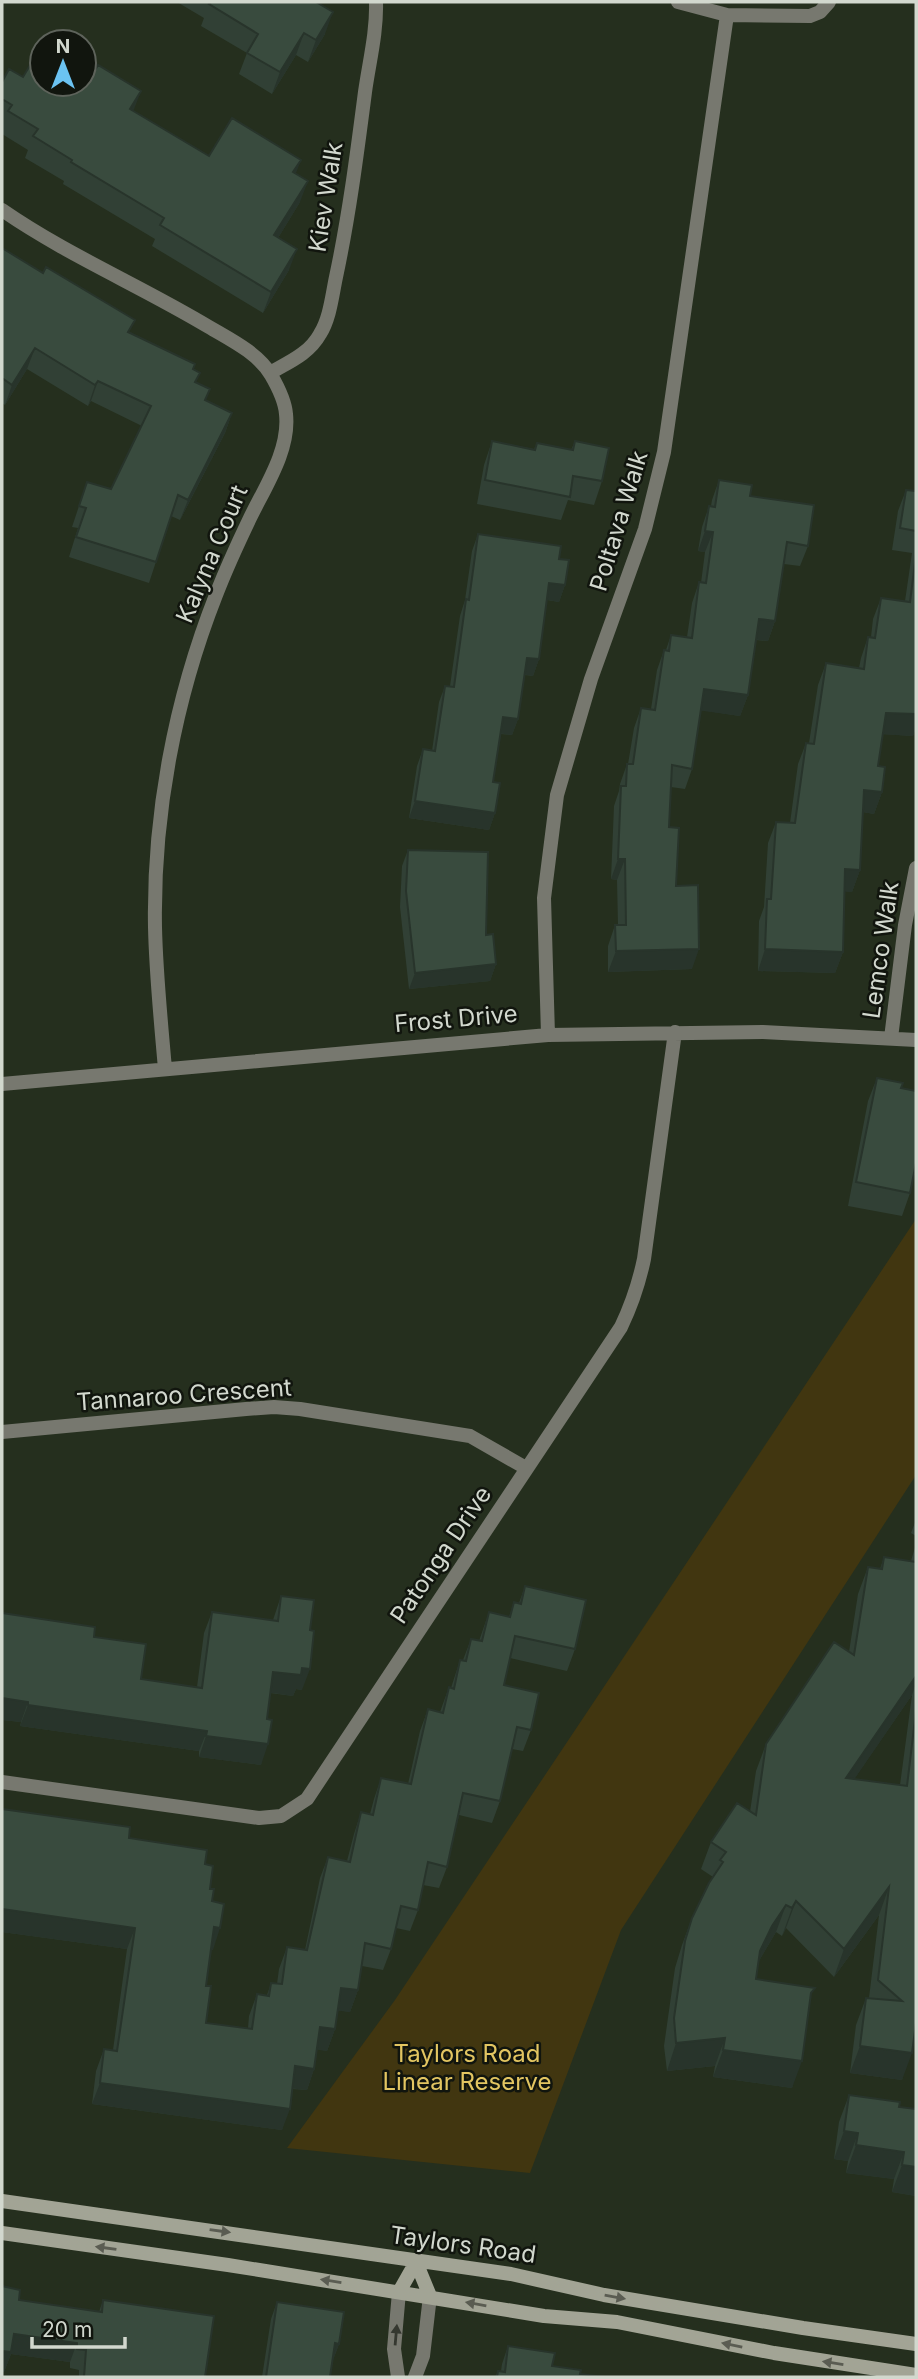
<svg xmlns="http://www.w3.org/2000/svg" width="918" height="2379" font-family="Inter,sans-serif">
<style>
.green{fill:#413610}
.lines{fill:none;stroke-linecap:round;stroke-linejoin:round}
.minor{stroke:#77786f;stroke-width:14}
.secondary{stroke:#a2a495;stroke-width:14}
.wall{fill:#314035;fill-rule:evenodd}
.shaded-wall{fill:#28342b}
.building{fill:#394b3e;stroke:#28342b;stroke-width:2}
.oneway{fill:#5a5c52}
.oneway2{fill:#353830}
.labels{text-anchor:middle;stroke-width:5;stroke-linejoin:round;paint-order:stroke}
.street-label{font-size:24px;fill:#d2d8ce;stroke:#11150e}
.park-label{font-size:24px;fill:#e2c561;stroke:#11150e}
</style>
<rect width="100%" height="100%" fill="#252f1e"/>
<!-- green -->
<path class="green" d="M916,1219V1475L621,1930L530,2173L287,2148L395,2000Z"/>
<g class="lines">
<!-- minor -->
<path class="minor" d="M678,2L727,15L810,16L820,12L829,2
M2,210C67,255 141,286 209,327C231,340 258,353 271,375C278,387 285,401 286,414C290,450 265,487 250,518C238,543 226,569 216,595C175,699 153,815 155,927C156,974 161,1022 165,1069
M270,373C289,362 309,354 320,334C330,318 332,296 336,277C349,216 357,154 365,92C369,63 377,32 376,2
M548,1035L544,898L557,795L591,679L645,529L664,452L727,15
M891,1038L905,925L916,868
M2,1084L548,1035L763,1032L916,1040
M2,1432L246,1409L274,1407L300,1409L470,1436L526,1468
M2,1782L259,1818L281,1816L307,1799L621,1327C632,1304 639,1283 644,1259L675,1032
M398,2377L394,2349L399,2292
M415,2377L423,2356L430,2296"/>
<!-- secondary -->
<path class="secondary" d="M2,2201L511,2274L604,2295L803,2328L916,2344
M2,2233L228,2265L544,2316L617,2322L774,2353L916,2375
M416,2262L430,2296
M399,2292L416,2262"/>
</g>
<!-- wall -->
<path class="wall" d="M177,2H316L325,34L308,62L296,55L272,94L239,74L247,53L201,26L204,18Z
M23,77L133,111L209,156L296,174L300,202L278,238L289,270L263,313L152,246L155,239L63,184L64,181L25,158L28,150L2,134L3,125L2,124V82Z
M2,248L131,333L193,370L196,382L206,400L232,413L225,433L180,520L171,516L149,583L69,557L78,528L72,527L87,482L111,489L142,426L91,401L88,406L27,369L5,405L2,403Z
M492,441L534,449L537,443L571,450L575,441L602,481L594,505L568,500L561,520L477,504L484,465Z
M719,480L750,496L808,546L800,566L784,564L775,621L768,641L756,640L748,695L740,716L701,710L692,769L685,789L671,787L669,827L676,886L692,969L608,972V946L615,925H618L617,880L611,879L614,806L619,791L620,784L627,764H628L634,728L641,708L651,709L657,670L664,650H666L671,635L687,637L692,603L699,582L701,583L705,552L698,551L702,527L709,506H711L712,500Z
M906,490L916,491V727L913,736L883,734L878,766L882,792L874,814L863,812L860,870L852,892L845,891L843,952L835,973L758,971L759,921L764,907L768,843L776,822L790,823L798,764L806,743H809L818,685L826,663L859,668L861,658L868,637H871L873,619L881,598L905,601L912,553L892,550L898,511Z
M478,534L559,559L565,585L559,602L547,600L539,659L533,676L525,675L518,719L512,735L501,734L493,782L495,813L489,830L409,818L417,766L423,749L432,751L439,702L445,686H450L460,616L465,600L472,551Z
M408,850L486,935L496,964L490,981L409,989L400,907L402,866Z
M877,1078L901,1088L916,1091V1176L914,1175L910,1193L902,1216L848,1206L868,1101Z
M916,1520V1536L911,1533Z
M916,1544V2023L902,2080L850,2073L856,2025L866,1998H869L879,1915L834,1977L786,1928L782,1936L776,1932L763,1954L758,1962L756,1979L810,2002L792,2088L713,2077L715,2066L667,2071L664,2046L675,1968L682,1945L692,1918L713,1877L701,1869L711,1842L750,1812L756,1771L766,1744L849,1652L858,1594L868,1567L880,1569L884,1557L911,1561ZM912,1695L900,1785L854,1779Z
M525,1586L575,1649L567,1671L510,1658L504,1685L531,1730L523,1751L512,1749L500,1801L492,1823L459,1815L447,1867L439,1888L423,1885L418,1910L410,1931L396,1928L391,1949L383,1970L362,1966L358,1990L350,2012L338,2010L335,2029L327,2051L317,2049L314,2069L307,2090L293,2089L282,2130L92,2104L96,2071L104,2049L113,2050L127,1949L2,1932V1809L129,1838L205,1864L212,1901L213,1950H211L206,1986V2023L248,2028L249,2016L257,1994L267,1995L271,1983L277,1984L279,1969L287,1947L305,1950L320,1878L328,1857L347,1861L354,1834L361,1812L370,1814L374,1799L381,1778L408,1784L420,1731L428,1709L440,1712L449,1687L451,1688L460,1660H463L471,1639L479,1641L489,1612L509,1617L514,1602L519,1603Z
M281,1596L302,1690L296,1689L293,1696L270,1693L261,1765L199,1757V1751L20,1726L21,1722L2,1720L94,1637L141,1679L197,1687L204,1633L212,1612L273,1620Z
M849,2095L899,2107L916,2196L892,2192L894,2179L846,2173L848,2161L834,2159L839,2122Z
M2,2286L19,2300L99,2312L103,2300L205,2377H79V2370L70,2368V2362L11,2354L4,2372L2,2371Z
M277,2302L339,2344L333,2360L330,2377H262L271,2319Z
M508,2346L552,2366L580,2374L605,2377H495L498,2371H501L502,2364Z"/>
<!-- shaded-wall -->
<path class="shaded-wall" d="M333,12L325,34L308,62L316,40Z
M304,33L296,55L272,94L280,72Z
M141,91L133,112L130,109Z
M301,160L293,181V172Z
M308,181L300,202L267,256L274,235Z
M297,249L289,270L263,313L271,292Z
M35,348L27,369L5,405L12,385Z
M98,381L91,401L88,406L95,385Z
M232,413L225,433L180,520L188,500Z
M705,531L713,532L705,552L698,551Z
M549,583L565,585L559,602L543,599Z
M759,619L775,621L768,641L751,639Z
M527,658L539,659L533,676L522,674Z
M704,689L748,695L740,716L697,710Z
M886,713L916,714V727L913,736L878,734Z
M503,717L518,719L512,735L497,733Z
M864,790L882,792L874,814L856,811Z
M415,801L495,813L489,830L409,818Z
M618,859H625L617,880L611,879Z
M845,869L860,870L852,892L837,891Z
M699,949L692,969L608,972L616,951Z
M765,949L843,952L835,973L758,971Z
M496,964L490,981L409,989L415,973Z
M302,1668L310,1669L302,1690L296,1689L293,1696L266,1692L273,1672Z
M916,1676V1683L912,1695L836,1806L846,1778Z
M2,1698L28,1702L21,1722L2,1720Z
M28,1705L207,1731L199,1751L20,1726Z
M206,1736L268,1744L261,1765L199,1757Z
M889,1887L879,1915L834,1977L844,1949Z
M796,1901L786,1928L782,1936L792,1908Z
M786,1905L776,1932L763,1954L750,1979L760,1951L772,1926Z
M2,1909L135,1928L127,1949L2,1932Z
M214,1927L220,1928L213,1950L206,1949Z
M341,1988L358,1990L350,2012L333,2010Z
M320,2027L335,2029L327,2051L312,2049Z
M725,2038L715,2066L667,2071L676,2043Z
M860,2046L912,2053L902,2080L850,2073Z
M723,2050L802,2061L792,2088L713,2077Z
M295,2066L314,2069L307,2090L288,2088Z
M100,2083L290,2109L282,2130L92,2104Z
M844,2131L858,2133L848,2161L834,2159Z
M856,2145L904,2152L894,2179L846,2173Z
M902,2165L916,2167V2196L892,2192Z
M14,2334L77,2343L70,2362L11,2354L4,2372L2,2371V2351Z
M335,2343L339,2344L333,2360L329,2359Z"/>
<!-- building -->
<path class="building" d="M211,2H316L333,12L316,40L304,33L280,72L247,53L258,34L209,4Z
M41,47L42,84H84V72L91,77L98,65L141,91L130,109L209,156L232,118L301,160L293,172L308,181L274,235L297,249L271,292L160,225L164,218L71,162L72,160L33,136L38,129L8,111L12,105L2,99V82L9,69L23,77Z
M2,248L43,273L46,267L135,320L128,332L195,364L193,369L200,373L195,382L210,389L205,400L232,413L188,500L178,495L156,562L76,537L86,508L79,506L87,482L111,489L151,406L98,381L95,385L35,348L12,385L2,378Z
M492,441L535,450L537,443L573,450L575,441L609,448L602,481L573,476L570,497L485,480Z
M719,480L752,485L750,496L814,505L808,546L787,542L775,621L759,619L748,695L704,689L692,769L672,765L669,827L679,828L676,886L698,885L699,949L616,951L615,925H626L625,859H618L621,786H626L627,764H633L641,708L655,710L664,650L669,651L671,635L692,638L699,582L706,583L713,532L705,531L709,506L715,507Z
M906,490L916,491V531L900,528Z
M478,534L561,546L559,559L569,560L565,585L549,583L539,659L527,658L518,719L503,717L493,782L500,783L495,813L415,801L423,749L435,751L445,686L454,687L466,599L469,600Z
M916,555V714L886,713L878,766L885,767L882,792L864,790L860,870L845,869L843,952L765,949L767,899H771L776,822L795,823L806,743L814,744L826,663L864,669L868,637L875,638L881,598L910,602Z
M408,850L488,852L486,935L493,934L496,964L415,973L406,891Z
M877,1078L903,1083L901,1088L916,1091V1163L910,1193L856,1182Z
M884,1557L916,1562V1676L846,1778L907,1786L916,1711V2023L912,2053L860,2046L866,1998L902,2001L878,1980L889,1887L844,1949L796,1901L792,1908L786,1905L772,1926L760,1951L756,1979L815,1988L811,1993L802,2061L723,2050L725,2038L676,2043L674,2018L685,1941L692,1918L709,1883L723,1862L720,1860L726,1852L711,1842L737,1803L756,1815L766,1744L834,1642L854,1655L868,1567L882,1569Z
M525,1586L586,1600L575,1649L515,1636L504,1685L539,1693L531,1730L517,1727L500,1801L463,1793L447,1867L428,1862L418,1910L401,1906L391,1949L365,1943L358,1990L341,1988L335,2029L320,2027L314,2069L295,2066L290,2109L100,2083L104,2049L117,2051L135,1928L2,1909V1809L130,1827L129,1838L207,1850L205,1864L213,1866L210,1889H214L212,1901L224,1904L220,1928L214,1927L206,1986H211L206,2023L252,2029L257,1994L269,1996L271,1983L282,1984L287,1947L307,1950L328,1857L350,1862L361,1812L373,1815L381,1778L411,1784L428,1709L443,1713L449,1687L454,1689L460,1660L466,1661L471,1639L482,1641L489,1612L510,1617L514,1602L521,1604Z
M281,1596L314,1600L310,1630L314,1631L310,1669L302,1668L301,1675L273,1672L267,1719L272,1720L268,1744L206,1736L207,1731L28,1705V1702L2,1698V1613L95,1627L94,1637L146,1644L141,1679L202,1688L212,1612L278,1621Z
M849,2095L900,2102L899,2107L916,2109V2167L902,2165L904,2152L856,2145L858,2133L844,2131Z
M2,2286L20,2290L19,2300L102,2312L103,2300L214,2316L205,2377H84L86,2350L77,2349V2343L14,2334L11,2352L2,2351Z
M277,2302L344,2312L339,2344L335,2343L330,2377H266Z
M508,2346L555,2353L552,2366L581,2370L580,2374L605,2377H497L498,2371L505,2372Z"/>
<!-- one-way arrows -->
<defs><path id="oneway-solid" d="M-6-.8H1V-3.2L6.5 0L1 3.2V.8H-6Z" transform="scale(1.75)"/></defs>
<g class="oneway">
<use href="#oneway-solid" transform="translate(220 2231) rotate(8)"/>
<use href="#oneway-solid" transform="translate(106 2248) rotate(-172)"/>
<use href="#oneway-solid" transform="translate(331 2281) rotate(-171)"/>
<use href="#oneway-solid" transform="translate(615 2297) rotate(10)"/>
<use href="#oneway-solid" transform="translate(476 2304) rotate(-170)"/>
<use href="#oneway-solid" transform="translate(732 2345) rotate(-168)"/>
<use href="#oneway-solid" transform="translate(833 2363) rotate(-171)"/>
</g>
<use class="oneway2" href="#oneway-solid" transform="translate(396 2335) rotate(-85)"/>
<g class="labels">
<!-- street labels -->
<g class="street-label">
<text transform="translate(326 197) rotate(-81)" y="8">Kiev Walk</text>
<text transform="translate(619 521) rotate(-73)" y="8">Poltava Walk</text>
<text transform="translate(212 554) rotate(-67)" y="8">Kalyna Court</text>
<text transform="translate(881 950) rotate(-82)" y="8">Lemco Walk</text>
<text transform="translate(456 1019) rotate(-5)" y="8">Frost Drive</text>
<text transform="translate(184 1395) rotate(-4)" y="8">Tannaroo Crescent</text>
<text transform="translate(441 1555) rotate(-56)" y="8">Patonga Drive</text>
<text transform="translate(463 2245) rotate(8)" y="8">Taylors Road</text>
</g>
<!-- park labels -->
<g class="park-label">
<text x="467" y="2062">Taylors Road<tspan x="467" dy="28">Linear Reserve</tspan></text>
</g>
</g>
<!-- border -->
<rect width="918" height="2379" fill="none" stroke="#d2d8ce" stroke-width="7"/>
<!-- north arrow -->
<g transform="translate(63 63)"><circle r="33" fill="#11150e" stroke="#5e635b" stroke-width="2"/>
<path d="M0-5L12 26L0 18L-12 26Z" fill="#6bc3f2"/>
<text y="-10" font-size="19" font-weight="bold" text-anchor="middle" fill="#d2d8ce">N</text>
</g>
<!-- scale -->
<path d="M32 2337v10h93v-10" fill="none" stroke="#d2d8ce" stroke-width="3.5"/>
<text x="42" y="2337" font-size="21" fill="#d2d8ce" stroke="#11150e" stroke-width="5" paint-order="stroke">20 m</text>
</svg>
